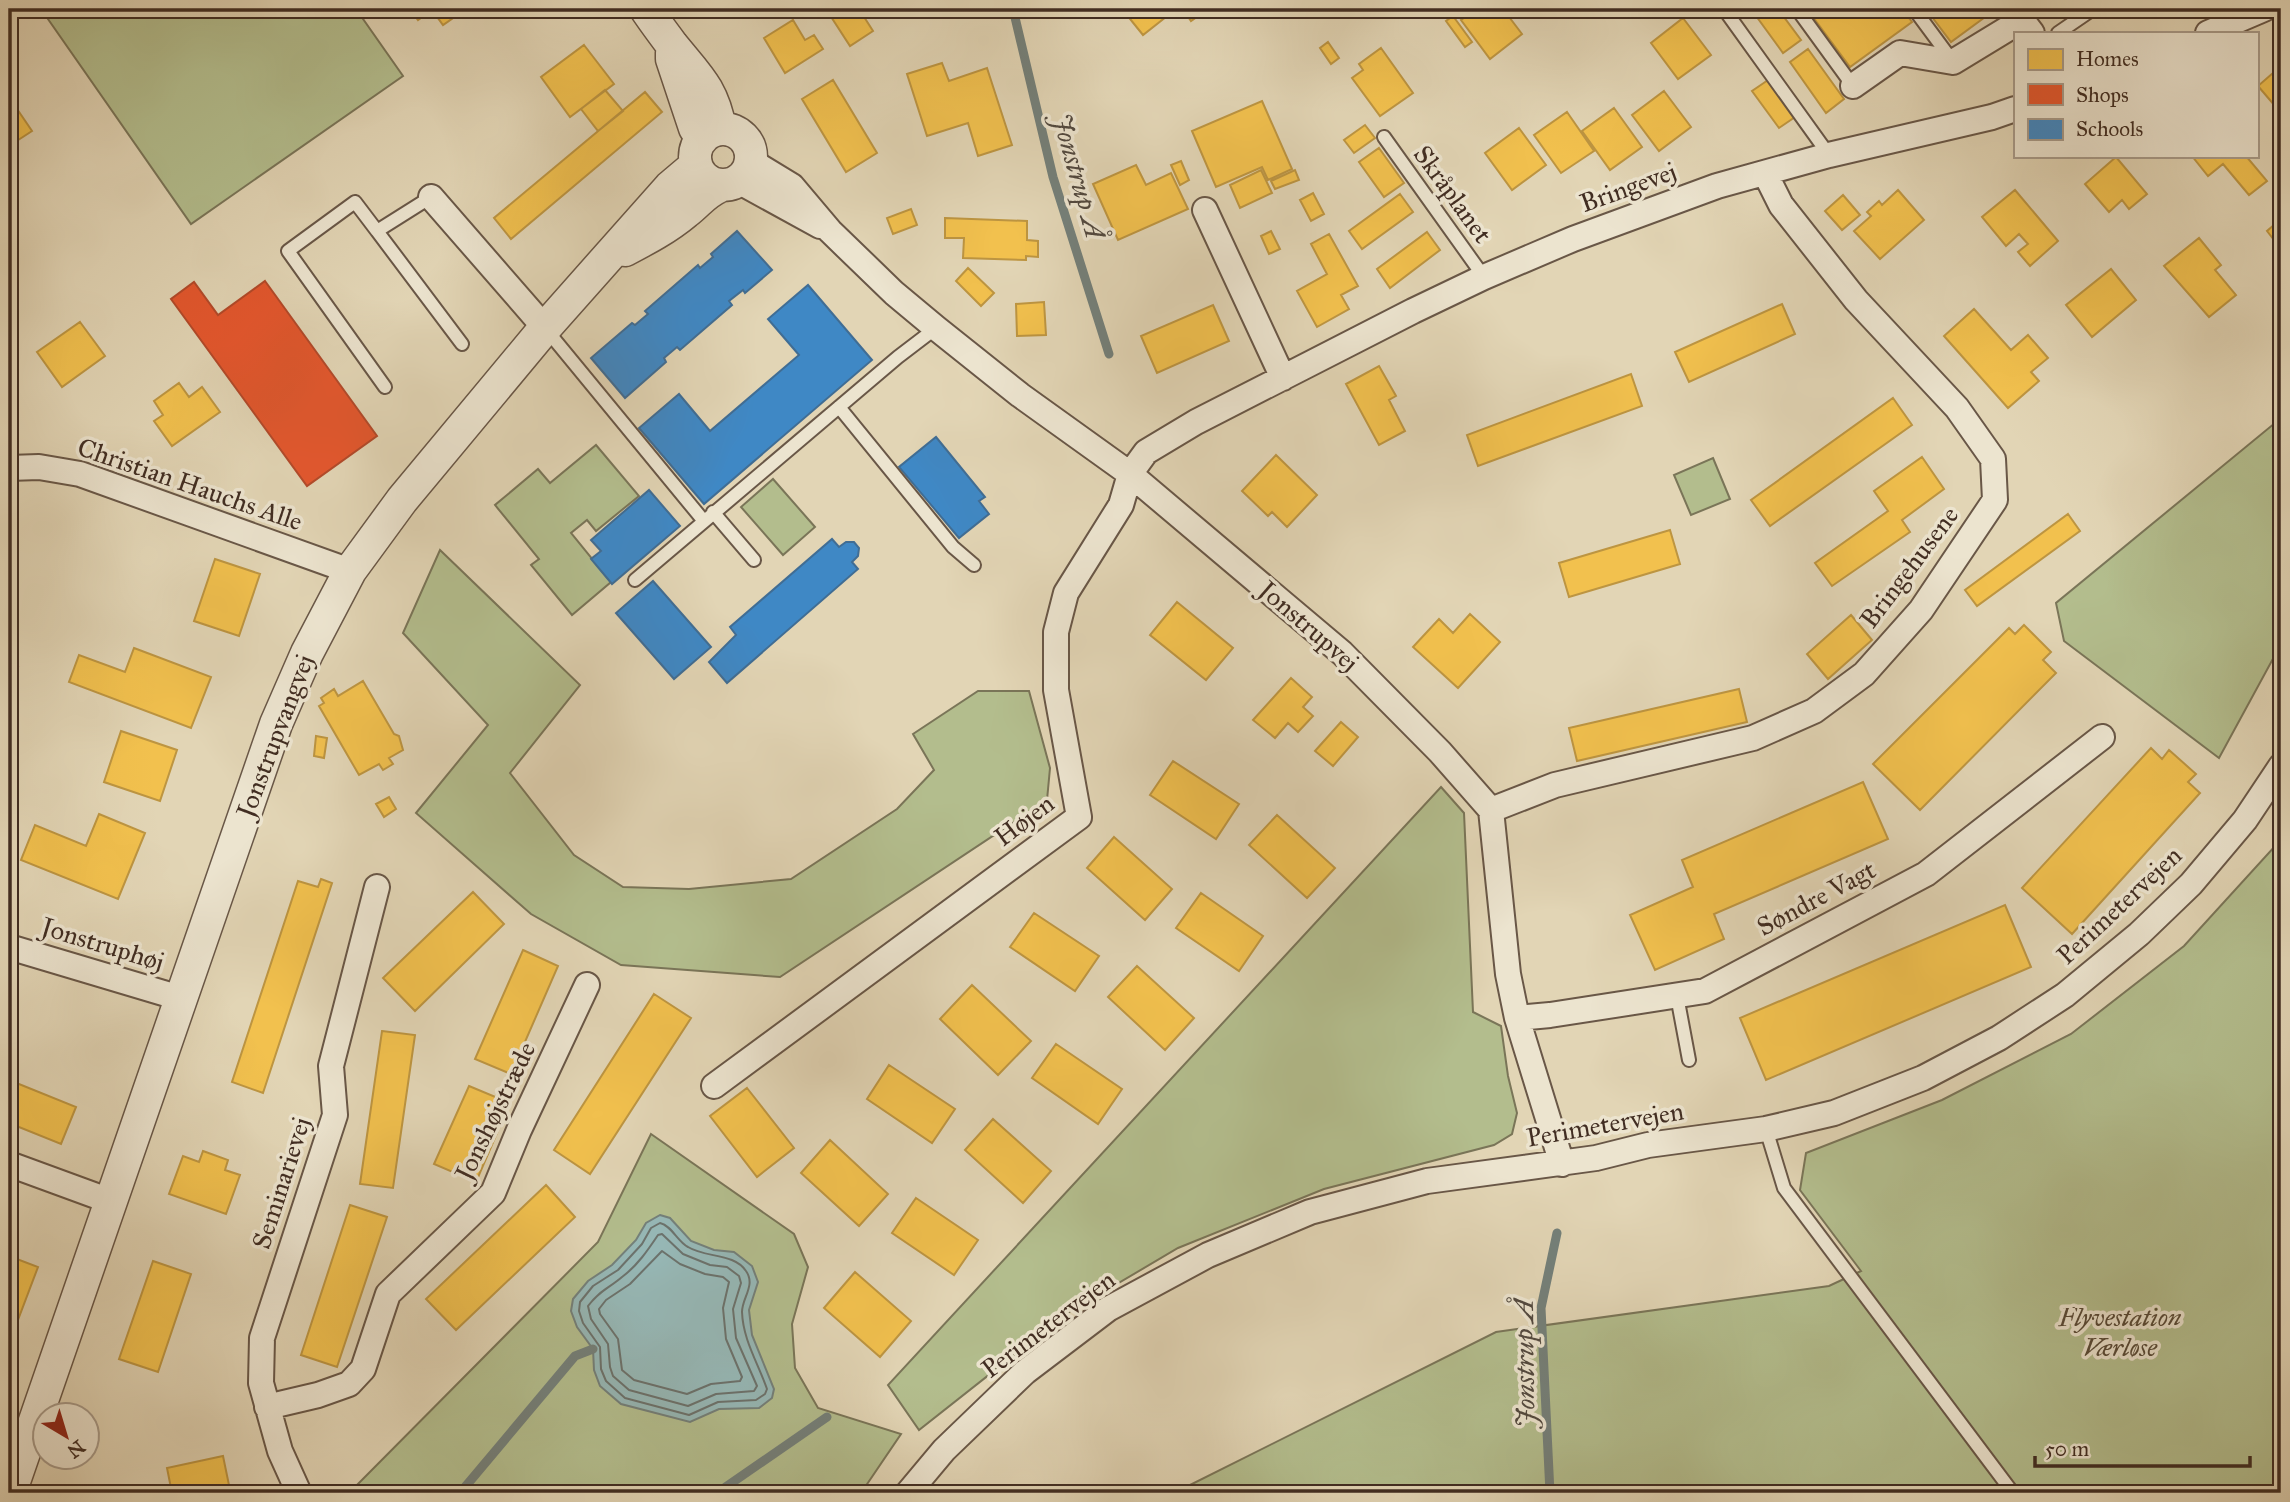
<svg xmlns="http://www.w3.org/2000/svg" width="2290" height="1502" font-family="'IM FELL Great Primer',serif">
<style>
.green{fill:#b3bd8d;stroke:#7a7558;stroke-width:2}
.water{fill:#96b7b5;stroke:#74807a;stroke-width:2}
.homes{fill:#f2c14e;stroke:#bd9541;stroke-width:2}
.shops{fill:#e4572e;stroke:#b34a2a;stroke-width:2}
.schools{fill:#3f88c5;stroke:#406d94;stroke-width:2}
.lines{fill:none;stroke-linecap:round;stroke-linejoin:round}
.shore{stroke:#6c726c;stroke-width:2}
.stream{stroke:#74807a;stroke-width:9}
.service-casing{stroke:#695747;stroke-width:16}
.minor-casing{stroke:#695747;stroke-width:28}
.tertiary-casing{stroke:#695747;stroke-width:35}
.service{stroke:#ece4cf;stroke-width:12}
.minor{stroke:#ece4cf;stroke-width:24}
.tertiary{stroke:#ece4cf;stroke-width:32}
.labels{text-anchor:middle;stroke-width:7;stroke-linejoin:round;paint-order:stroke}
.street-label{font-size:26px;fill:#412d22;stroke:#ece4cf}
.park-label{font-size:26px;font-style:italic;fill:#584a37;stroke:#ece4cf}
.water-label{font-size:28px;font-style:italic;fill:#52493f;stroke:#ece4cf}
</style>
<rect width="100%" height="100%" fill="#e2d5b5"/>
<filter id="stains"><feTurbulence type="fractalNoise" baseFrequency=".00286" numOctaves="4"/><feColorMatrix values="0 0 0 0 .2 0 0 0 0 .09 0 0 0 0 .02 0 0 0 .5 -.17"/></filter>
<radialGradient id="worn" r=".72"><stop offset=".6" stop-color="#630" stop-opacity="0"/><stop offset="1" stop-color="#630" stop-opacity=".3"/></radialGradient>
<!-- green -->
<path class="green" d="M41,9H356L403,76L191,224Z
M2281,418V644L2219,758L2064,641L2056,603Z
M596,445L639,496L596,531L587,520L571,533L611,582L572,615L531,565L539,559L495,505L538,469L550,483Z
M1713,458L1730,499L1691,515L1674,475Z
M773,479L815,527L783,555L741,507Z
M440,550L580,685L510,773L574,855L623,887L689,889L791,879L897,809L934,770L913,734L978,691H1029L1050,768L1047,800L780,977L621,965L531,914L416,813L488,725L403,633Z
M1441,787L1464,813L1473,1012L1501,1026L1508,1076L1517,1113L1512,1134L1494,1145L1324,1189L1178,1248L1066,1314L919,1430L888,1385Z
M2281,834V1493H1174L1496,1332L1829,1286L1861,1271L1800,1190L1806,1153L1942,1100L2071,1034L2184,946L2277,844Z
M651,1134L794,1234L808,1267L792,1324L795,1368L818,1408L901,1434L861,1493H349L598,1242Z"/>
<!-- water -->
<path class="water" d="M660,1215L670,1218L691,1241L714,1250L734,1252L752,1266L758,1282L749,1310L752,1335L774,1389L772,1398L759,1408L719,1409L690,1422L621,1404L600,1386L594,1370L593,1349L577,1327L571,1311L573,1299L588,1281L612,1265L636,1240L646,1223Z"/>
<!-- homes -->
<path class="homes" d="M410,9H466L443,25L432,10L418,20Z
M826,9H859L873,31L850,46Z
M1122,9H1176L1143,35Z
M1183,9H1208L1191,21Z
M1477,9H1503L1522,34L1490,59L1461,20Z
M1751,9H1778L1801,40L1783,53Z
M1807,9H1902L1912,22L1850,67Z
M1926,9H1996L1951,42Z
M1453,16L1472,42L1465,47L1446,21Z
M1683,18L1711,55L1678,79L1651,43Z
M793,20L805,40L814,35L823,49L785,73L764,38Z
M1328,42L1339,58L1331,64L1320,48Z
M584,45L614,84L570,117L541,77Z
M1381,48L1413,93L1380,116L1352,78L1363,70L1359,64Z
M1808,49L1844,99L1826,113L1790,62Z
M942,63L949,81L987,68L1012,145L978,156L968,123L927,136L907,74Z
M2281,66V113L2258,86Z
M1771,78L1798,115L1779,128L1752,91Z
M833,80L877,153L846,172L802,99Z
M605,90L623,111L598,131L581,109Z
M1664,91L1691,127L1659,151L1632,115Z
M645,92L662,112L511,239L494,218Z
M1262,101L1292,169L1268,180L1262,167L1216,187L1192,131Z
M13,103L32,131L9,146V106Z
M1614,108L1642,147L1610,170L1582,131Z
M1567,112L1594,151L1561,173L1534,135Z
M1365,125L1375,138L1354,153L1344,140Z
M1519,128L1546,165L1512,190L1485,153Z
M1379,148L1404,183L1384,197L1359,162Z
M2192,156H2246L2267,181L2249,195L2223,164L2208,176Z
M2116,157L2147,194L2129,209L2122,200L2109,212L2085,184Z
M1181,161L1189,180L1180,185L1171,165Z
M1136,165L1146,185L1171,173L1188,209L1118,240L1093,184Z
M1261,170L1272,193L1240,208L1230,185Z
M1295,170L1299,180L1275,189L1271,181Z
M1898,190L1924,220L1880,259L1854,231L1871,216L1867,212L1879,201L1882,205Z
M2015,190L2058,241L2030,266L2018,252L2028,244L2019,234L2006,246L1982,217Z
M1313,193L1324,214L1311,221L1300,200Z
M1400,194L1413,212L1362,249L1349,231Z
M1843,195L1860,215L1842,230L1825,211Z
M911,209L917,225L893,234L887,218Z
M945,218L1027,221V240L1038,241V257L1026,256V260L963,258L964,238H945Z
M2281,219V249L2267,231Z
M1271,231L1280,249L1269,254L1261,236Z
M1427,232L1440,250L1390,288L1377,269Z
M1329,234L1358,286L1341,295L1349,309L1317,327L1297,291L1327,274L1311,244Z
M2199,238L2221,265L2215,270L2236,295L2209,317L2164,266Z
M968,268L994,293L981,306L956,281Z
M2111,269L2136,300L2092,337L2066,305Z
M1044,302L1046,335L1017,336L1016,304Z
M1782,304L1795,334L1689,382L1675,352Z
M1213,305L1229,341L1157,373L1141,336Z
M1974,309L2011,350L2028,335L2048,358L2031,372L2039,381L2008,408L1944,336Z
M80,322L105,356L62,387L37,352Z
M1379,366L1396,396L1389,400L1405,431L1379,445L1346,384Z
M1631,374L1642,406L1478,466L1467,435Z
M179,383L189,397L202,387L220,412L172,446L154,421L163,415L154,401Z
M1893,398L1912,425L1770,526L1751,500Z
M1276,455L1317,495L1287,527L1272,512L1268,516L1242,491Z
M1922,457L1944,489L1902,520L1910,532L1832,586L1815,563L1888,511L1874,491Z
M2068,514L2080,531L1977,606L1965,590Z
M1670,530L1680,564L1569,597L1559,563Z
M215,559L260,574L239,636L194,621Z
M1177,602L1233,648L1206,680L1150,635Z
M1470,614L1500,642L1458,688L1413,647L1439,619L1453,633Z
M1851,615L1872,640L1828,679L1807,654Z
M2024,625L2051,652L2043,660L2056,673L1920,810L1873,764L2009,628L2015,634Z
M134,648L211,677L191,728L69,682L79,655L125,672Z
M9,663L18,667L9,690Z
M1291,678L1312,697L1303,707L1313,716L1298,732L1288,723L1275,738L1253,720Z
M363,681L394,734L399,736L403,750L389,758L393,764L383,770L379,764L359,775L319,706L324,703L321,698L334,689L338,696Z
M1739,689L1747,722L1577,761L1569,728Z
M1341,722L1358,737L1333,766L1315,751Z
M121,731L177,750L160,801L104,782Z
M316,736L327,738L324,758L314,756Z
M2151,748L2162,759L2169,750L2196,774L2188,782L2200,793L2072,934L2022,888Z
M1173,761L1239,804L1216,839L1150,795Z
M1863,782L1888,839L1714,914L1724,939L1655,970L1630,915L1693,887L1682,860Z
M389,797L396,809L384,817L376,804Z
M99,814L145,833L118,899L21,860L35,825L86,846Z
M1277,815L1335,868L1307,898L1249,845Z
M1114,837L1172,889L1145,920L1087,868Z
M321,879L332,883L263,1093L232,1082L298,881L318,887Z
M473,892L504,924L415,1011L383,978Z
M1201,893L1263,936L1239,971L1176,928Z
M2005,905L2031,967L1766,1080L1740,1018Z
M1034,913L1099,956L1075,991L1010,947Z
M523,950L558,966L511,1074L475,1059Z
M1137,966L1194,1018L1165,1050L1108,997Z
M972,985L1031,1041L998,1075L940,1019Z
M654,994L691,1018L590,1174L554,1150Z
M382,1031L415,1035L393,1188L360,1184Z
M1056,1044L1122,1089L1098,1124L1032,1078Z
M889,1065L955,1109L932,1143L867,1099Z
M9,1080L76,1107L61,1144L9,1123Z
M469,1086L510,1103L476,1182L434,1164Z
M747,1088L794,1148L757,1177L710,1116Z
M993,1119L1051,1171L1023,1203L965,1150Z
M830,1140L888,1194L859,1226L801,1173Z
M203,1151L228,1160L225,1170L240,1175L226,1214L169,1194L183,1156L199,1162Z
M546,1185L575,1217L456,1330L426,1299Z
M916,1198L978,1240L954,1275L892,1233Z
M350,1205L387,1217L337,1367L301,1355Z
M9,1256L38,1267L10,1341H9Z
M153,1261L191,1274L158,1372L119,1359Z
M855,1272L911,1321L880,1357L824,1308Z
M223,1456L230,1490L218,1493H172L167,1468Z"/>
<!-- shops -->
<path class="shops" d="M265,281L377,436L307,486L171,299L194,282L218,315Z"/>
<!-- schools -->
<path class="schools" d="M737,231L772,270L745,293L743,290L729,301L732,305L680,350L677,347L664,358L666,362L625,398L591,358L632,323L635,325L648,314L645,311L698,265L700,268L713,257L711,254Z
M808,285L872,360L704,504L639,428L679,394L710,431L799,355L768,319Z
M936,437L985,497L979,501L989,514L959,538L899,467Z
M649,490L680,526L612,584L591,559L601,551L591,540Z
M832,539L839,547L846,542H854L859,548L858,556L852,562L858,569L727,683L709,662L736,635L730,627Z
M653,581L711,647L674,679L616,613Z"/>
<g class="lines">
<!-- shore -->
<path class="shore" d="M660,1223C672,1226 677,1241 688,1247C706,1258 734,1253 746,1271C756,1285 742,1298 742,1312C743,1340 758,1363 767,1389L765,1394L756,1400L718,1402L689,1415L625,1398L606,1381L601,1369L600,1347L583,1323L579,1311L580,1302L593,1286L618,1270L642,1244L651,1228Z
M662,1234L683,1254L710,1265L727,1267L739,1276L741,1283L733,1309L736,1338L757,1386L754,1391L716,1394L688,1406L629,1390L613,1376L610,1367L608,1344L591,1319L588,1306C600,1290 608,1289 622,1277C637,1266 648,1250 658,1235Z
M662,1251L680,1264L705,1274L723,1277L729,1282L723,1308L726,1339L742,1377L740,1381L711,1384L687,1394L634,1380L622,1370L618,1339L600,1314L599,1309L606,1300L630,1284Z"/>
<!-- stream -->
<path class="stream" d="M1013,9L1053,177L1109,354
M460,1493L575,1356L593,1349
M717,1493L827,1417
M1550,1493L1541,1308L1557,1233"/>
<defs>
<path id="service" d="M1724,9L1829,155
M1797,9L1853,86
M1914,9L1951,59
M2058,33L2093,9
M1384,137L1484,277
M377,231L462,344
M545,328L703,520
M385,387L288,251L355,202L377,231L431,197
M839,407L953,547L974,565
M713,512L754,560
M635,580L898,357L936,328
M1677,996L1689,1060
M1766,1129L1784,1188L2013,1493"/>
<path id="minor" d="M2208,33L2264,9
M1853,86L1900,53L1953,62L2022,20L2032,33
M751,161L792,186L830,231L894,293L936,328L1020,395L1130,474L1342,653L1440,752L1491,810L1508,974L1517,1018L1562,1164
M738,181L820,226
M431,197L545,328
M1205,210L1283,378
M9,468L39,467L80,474L350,571
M1491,810L1555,785L1753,738L1814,711L1864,674L1921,610L1995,500L1993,459L1957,408L1856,300L1781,205L1765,173
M9,947L180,998
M1517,1018L1550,1015L1705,991L1926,874L2102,737
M714,1086L1079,817L1056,690V632L1066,593L1121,505L1130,474L1146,452L1196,422L1413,311L1484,277L1573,239L1717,186L1829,155L1992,117L2015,109
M9,1164L110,1201
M267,1407L318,1395L349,1384L363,1369L388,1294L493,1193L519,1130L587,985
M299,1493L280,1451L261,1383L262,1338L335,1115L331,1066L377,887
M908,1493L944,1450L1025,1372L1108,1309L1208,1255L1310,1212L1427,1181L1596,1158L1648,1145L1766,1129L1834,1113L1923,1078L1999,1038L2065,995L2139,934L2191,884L2245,820L2281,766"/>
<path id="tertiary" d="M646,9C654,21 663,33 672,45C696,75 713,88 720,129
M672,53V59L695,128L702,139
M695 157a28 28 0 1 1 56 0a28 28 0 1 1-56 0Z
M625,250C646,239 667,228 686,212C699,202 704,193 720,186
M10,1493L276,724L307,653L350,571L402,500L545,328L670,187L696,165"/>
</defs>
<!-- service casing -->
<use href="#service" class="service-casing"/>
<!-- minor casing -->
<use href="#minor" class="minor-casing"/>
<!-- tertiary casing -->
<use href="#tertiary" class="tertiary-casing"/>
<!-- service -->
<use href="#service" class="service"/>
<!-- minor -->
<use href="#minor" class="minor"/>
<!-- tertiary -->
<use href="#tertiary" class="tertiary"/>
</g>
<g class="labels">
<!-- street labels -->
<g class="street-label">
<text transform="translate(1628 187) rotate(-20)" y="9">Bringevej</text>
<text transform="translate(1453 194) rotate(54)" y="9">Skråplanet</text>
<text transform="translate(190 484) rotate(19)" y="9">Christian Hauchs Alle</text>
<text transform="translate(1909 567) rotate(-53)" y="9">Bringehusene</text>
<text transform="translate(1309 626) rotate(41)" y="9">Jonstrupvej</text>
<text transform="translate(275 736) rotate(-69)" y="9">Jonstrupvangvej</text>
<text transform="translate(1024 820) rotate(-37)" y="9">Højen</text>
<text transform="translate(1816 898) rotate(-28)" y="9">Søndre Vagt</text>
<text transform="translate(2119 905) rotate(-43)" y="9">Perimetervejen</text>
<text transform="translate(103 944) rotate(17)" y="9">Jonstruphøj</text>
<text transform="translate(495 1111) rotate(-64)" y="9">Jonshøjstræde</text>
<text transform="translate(1605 1124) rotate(-10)" y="9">Perimetervejen</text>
<text transform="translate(281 1183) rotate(-72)" y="9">Seminarievej</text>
<text transform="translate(1048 1324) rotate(-37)" y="9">Perimetervejen</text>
</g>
<!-- park labels -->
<g class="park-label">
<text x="2120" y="1326">Flyvestation<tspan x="2120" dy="30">Værløse</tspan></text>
</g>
<!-- water labels -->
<g class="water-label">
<text transform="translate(1079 176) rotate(74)" y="10">Jonstrup Å</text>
<text transform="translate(1524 1363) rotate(-91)" y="10">Jonstrup Å</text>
</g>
</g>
<!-- margin -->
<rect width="2290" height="1502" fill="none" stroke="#e2d5b5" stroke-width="35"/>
<rect x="10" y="10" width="2269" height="1481" fill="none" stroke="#412d22" stroke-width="3.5"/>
<rect x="18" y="18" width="2255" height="1467" fill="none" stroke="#412d22" stroke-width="2"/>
<!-- legend -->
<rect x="2014" y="32" width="245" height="126" fill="#ece4cf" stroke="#a89b8a" stroke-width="2"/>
<rect x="2028" y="49" width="35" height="21" fill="#f2c14e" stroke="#a89b8a" stroke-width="2"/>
<text x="2076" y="66" font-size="21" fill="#412d22">Homes</text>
<rect x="2028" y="84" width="35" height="21" fill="#e4572e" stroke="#a89b8a" stroke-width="2"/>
<text x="2076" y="102" font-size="21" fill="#412d22">Shops</text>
<rect x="2028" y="119" width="35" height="21" fill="#3f88c5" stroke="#a89b8a" stroke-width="2"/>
<text x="2076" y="136" font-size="21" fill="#412d22">Schools</text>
<!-- north arrow -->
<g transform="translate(66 1436) rotate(142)"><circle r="33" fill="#ece4cf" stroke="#a89b8a" stroke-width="2"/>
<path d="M0-5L12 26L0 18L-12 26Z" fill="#8f2418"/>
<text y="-10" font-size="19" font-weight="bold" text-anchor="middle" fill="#412d22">N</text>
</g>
<!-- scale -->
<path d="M2035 1456v10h215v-10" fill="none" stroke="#412d22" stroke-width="3.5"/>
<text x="2045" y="1456" font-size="21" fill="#412d22" stroke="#ece4cf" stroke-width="5" paint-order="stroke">50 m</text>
<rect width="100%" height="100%" filter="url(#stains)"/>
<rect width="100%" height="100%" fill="url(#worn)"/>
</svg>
